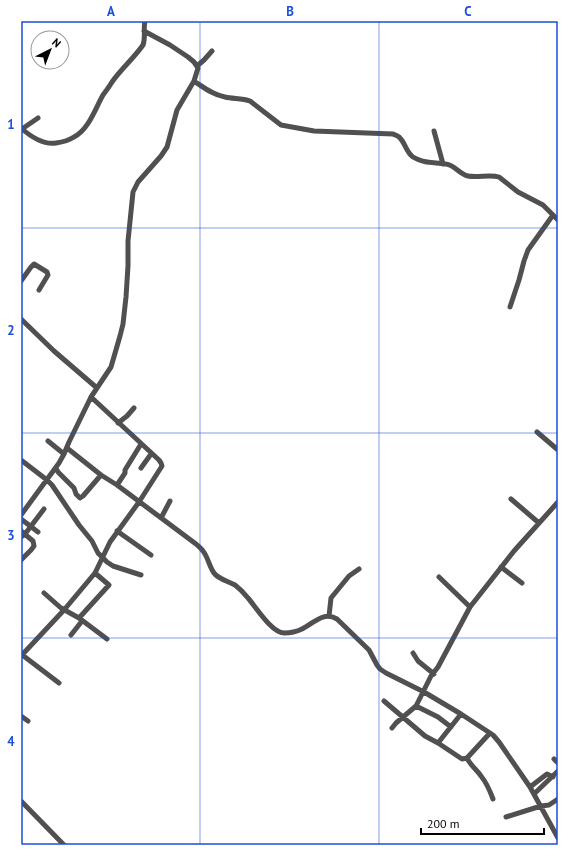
<svg xmlns="http://www.w3.org/2000/svg" width="579" height="866" font-family="'PT Sans',sans-serif">
<style>
.lines{fill:none;stroke-linecap:round;stroke-linejoin:round}
.minor{stroke:#505050;stroke-width:5}
.grid{fill:none;stroke:#1d4ed8;stroke-width:1;stroke-opacity:0.55}
.neatline{fill:none;stroke:#1d4ed8;stroke-width:1.5}
.grid-label{font-size:13px;text-anchor:middle;font-weight:bold;fill:#1d4ed8}
</style>
<rect width="100%" height="100%" fill="#fff"/>
<g class="lines">
<!-- minor -->
<path class="minor" d="M197,66L204,60L212,51
M194,81C203,87 213,95 225,97C233,99 242,98 250,101L281,125L314,131L393,134C395,135 397,135 399,137C405,142 406,152 413,157C424,164 435,162 446,164C455,165 459,174 468,176C478,178 490,174 499,177L518,192L543,205L558,220
M21,128C30,136 43,145 56,143C63,142 68,141 74,137C89,129 95,109 103,95C106,91 109,87 112,82C121,69 134,58 143,45C146,37 143,29 145,21
M22,129L38,118
M434,131L443,164
M21,281L31,267L34,264L47,272L48,275L39,290
M510,307L519,280L524,261L528,250L553,215
M21,319L54,351L97,388
M118,423L127,416L134,408
M537,432L558,450
M48,441L64,454
M67,448L101,475L117,485L196,544C198,546 201,548 203,551C208,557 209,566 214,573C218,579 228,581 235,585C239,588 244,593 248,598C256,607 271,632 284,633C290,633 296,632 302,629C314,623 323,611 337,619L369,650L377,665L380,669L386,673L424,692L461,714L493,735L499,742L530,787L558,838
M21,460L47,480L52,485L79,525L92,541L98,553L107,562L113,566L141,575
M56,468L58,472L74,488L76,494L80,498L83,496L101,475
M141,468L151,454
M117,485L125,473V470L141,444
M511,499L539,523
M21,515L59,463L64,454L69,442L91,397L111,367L120,336L123,324L126,297L128,266V241L133,192L138,182L161,156L167,147L177,110L194,81L198,68L194,62L188,57L170,45L144,31
M161,518L170,501
M21,519L38,532
M21,531L33,541L34,546L31,550L21,560
M117,531L151,555
M21,537L25,534L44,509
M501,567L522,583
M439,577L470,607
M44,593L61,608L79,618L107,639
M329,616L331,598L349,576L359,569
M79,618L109,585L95,573
M71,635L82,621
M413,653L418,661L434,674
M21,654L59,683
M21,656L64,610L95,573L110,542L139,502L162,466L161,463L159,460L91,397
M384,701L425,736L438,743L462,759L467,758L490,733
M416,706L438,717L451,727
M21,716L28,721
M392,728L396,723L416,706L431,676L438,667L470,607L514,551L558,502
M438,743L461,714
M467,758C470,765 477,770 481,776C486,782 490,791 493,799
M554,759L558,763
M530,787L547,774L553,777
M534,794L558,771
M21,801L64,845
M506,817L541,806L549,805L558,799"/>
</g>
<!-- grid -->
<path class="grid" d="M200,21V845M379,21V845M21,228H558M21,433H558M21,638H558"/>
<!-- border -->
<rect width="579" height="866" fill="none" stroke="#ffffff" stroke-width="44"/>
<!-- north arrow -->
<g transform="translate(50 50) rotate(42)"><circle r="19" fill="#ffffff" stroke="#999999"/>
<path d="M0-3L7 15L0 10L-7 15Z" fill="#000000"/>
<text y="-6" font-size="11" font-weight="bold" text-anchor="middle" fill="#000000">N</text>
</g>
<!-- scale -->
<path d="M421 828v6h123v-6" fill="none" stroke="#000000" stroke-width="2"/>
<text x="427" y="828" font-size="12" fill="#000000" stroke="#ffffff" stroke-width="3" paint-order="stroke">200 m</text>
<rect x="22" y="22" width="535" height="822" class="neatline"/>
<g class="grid-label">
<text x="111" y="16">A</text>
<text x="290" y="16">B</text>
<text x="468" y="16">C</text>
<text x="11" y="129">1</text>
<text x="11" y="335">2</text>
<text x="11" y="540">3</text>
<text x="11" y="746">4</text>
</g>
</svg>
